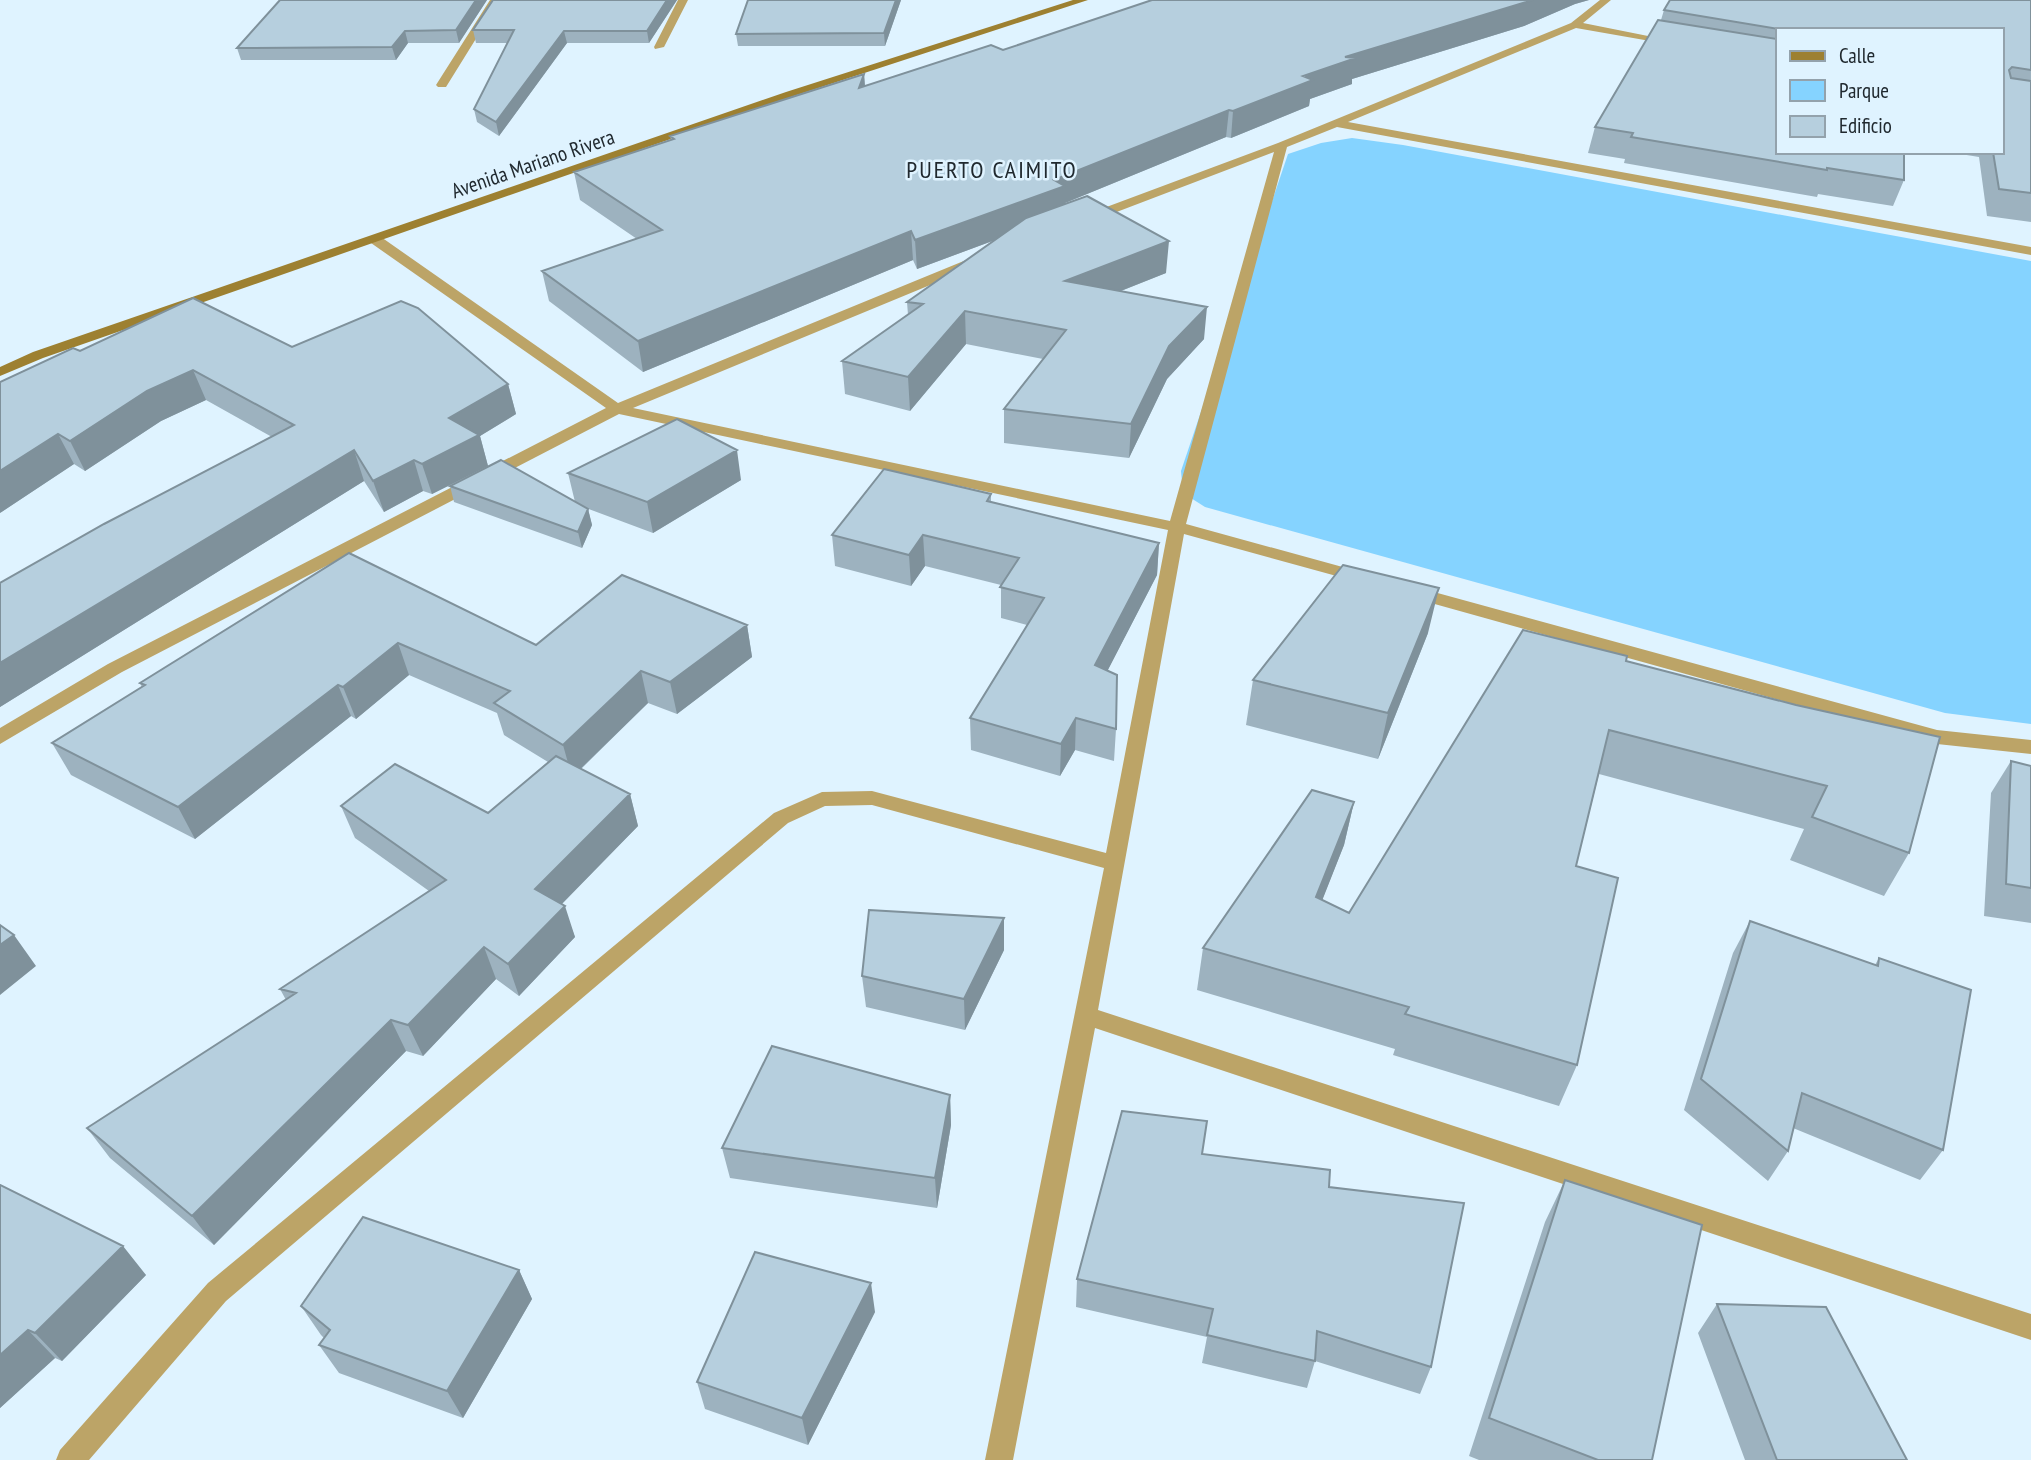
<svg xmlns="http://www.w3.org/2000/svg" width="2031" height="1460" font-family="'PT Sans Narrow',sans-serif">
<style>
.green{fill:#85d3ff}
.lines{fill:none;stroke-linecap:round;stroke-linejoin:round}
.minor{fill:#bca467;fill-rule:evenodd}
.secondary{fill:#9d8031;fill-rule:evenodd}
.wall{fill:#9db2bf}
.shaded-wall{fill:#7f919b}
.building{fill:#b6cfde;stroke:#7f919b;stroke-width:2}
.labels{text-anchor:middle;stroke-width:5;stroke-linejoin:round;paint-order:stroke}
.far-street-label{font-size:21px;fill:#20292f;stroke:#dff3ff}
.far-quarter-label{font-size:24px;letter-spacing:2px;fill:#20292f;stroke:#dff3ff}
</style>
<rect width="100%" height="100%" fill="#dff3ff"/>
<!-- green -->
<path class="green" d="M1352,138L1403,145L2031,261V724L1945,713L1205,507L1183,493L1181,471L1288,154L1321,143Z"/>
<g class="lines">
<!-- minor -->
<path class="minor" d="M490,0H500L446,87H438L436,85Z
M678,0H688L664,47L655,49L654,47Z
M1600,0H1611L1583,23L1678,42L1673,45L1576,28L1348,122L2031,247V255L1337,127L1287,147L1186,524L1368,574L1371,578L1362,583L1184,534L1098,1010L2031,1314V1340L1095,1028L1013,1460H985L1104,868L872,805L825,806L788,823L226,1301L89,1460H56L60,1450L208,1283L774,813L822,792L872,791L1106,853L1168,530L619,414L122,672L0,744V728L108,664L606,408L371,243V237H381L618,403L971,258H981V264L633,408L1170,521L1274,152L1093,221H1085V215L1278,143L1571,23Z
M1412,586L1937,730L2031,740V754L1937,744L1406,596L1403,592Z"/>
<!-- secondary -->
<path class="secondary" d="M1073,0H1088L794,96L43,358L0,376V367L33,352L786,92Z"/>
</g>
<!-- wall -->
<path class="wall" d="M487,0L459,43H408L396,60H241L237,48Z
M493,0H677L649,43H567L499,136L477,122L474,109L507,43H476L473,30Z
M748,0H901L885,46H738L736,34Z
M1152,0H1589L1575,4L1524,26L1352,79V84L1310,99L1309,106L1231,138L1226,137L1065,203L1166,273L1121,291L1204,339L1167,379L1129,458L1004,443V409L1043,359L966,344L910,411L845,394L842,361L908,315L907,302L995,240L917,269L913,260L643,372L549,301L542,271L637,239L580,200L574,172L671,140L670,136L864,74L865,87L1003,50Z
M2031,0V222L1987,216L1979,157L1948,152H2001V30H1777V152L1904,180L1893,206L1818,194L1817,197L1624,163L1625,159L1588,153L1595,127L1661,20L1664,10Z
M292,347L508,384L516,414L480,436L488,466L432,494L423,491L384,512L364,481L0,707V583L272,437L206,400L161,421L85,471L74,464L0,513L80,351Z
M568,473L741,480L653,533L586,508L588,509L592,525L582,548L454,502L450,486L575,502Z
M991,494V503L1159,543L1157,575L1107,671L1116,729L1114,761L1075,750L1060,776L971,750L970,718L1027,625L1001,618V585L925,566L911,586L835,566L832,535Z
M349,553L536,645L747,625L752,657L677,714L648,703L581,769L630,794L638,826L562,904L575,937L519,996L496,979L423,1056L406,1051L214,1245L110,1158L87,1128L286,1000L280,989L429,891L355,838L341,806L488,813L548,762L504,735L497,713L409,675L356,719L351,716L195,839L71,775L52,743L142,687L140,683Z
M1428,633L1378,759L1246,725L1253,680Z
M1626,661L1796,705L1909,853L1884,896L1790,860L1804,829L1599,774L1576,866L1577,1065L1559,1106L1393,1055L1395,1049L1197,990L1203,948L1354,802L1344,845L1322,900L1349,913Z
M2011,761L2031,766V923L1984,916L1991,793Z
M1004,918V950L965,1030L866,1007L862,976Z
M1750,921L1875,965L1879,958L1943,1150L1920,1180L1793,1128L1788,1151L1768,1181L1684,1110L1733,953Z
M950,1095L951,1125L937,1208L730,1178L722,1148Z
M1202,1154L1431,1367L1420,1394L1315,1361L1307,1388L1202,1363L1207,1337L1076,1307L1077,1279Z
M1565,1180L1652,1460H1479L1469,1456L1545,1222Z
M0,1185L146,1275L62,1361L55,1358L0,1408Z
M519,1270L532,1299L463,1418L339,1373L319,1345L324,1338L321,1335L301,1306Z
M1717,1304L1907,1460H1745L1698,1333Z
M875,1312L808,1445L705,1409L697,1382Z"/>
<!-- shaded-wall -->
<path class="shaded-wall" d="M476,0H487L459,43L456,30Z
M667,0H677L649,43L647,31Z
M896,0H901L885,46L884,33Z
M1533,0H1589L1575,4L1524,26L1352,79V84L1310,99L1309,106L1231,138L1233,111L1345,57Z
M405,31L408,43L396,60L392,47Z
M564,31L567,43L499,136L496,122Z
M864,74L866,100L859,88Z
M1229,110L1226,137L1065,203V214L917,269L915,240L1054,180Z
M911,231L913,260L643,372L638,341Z
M1169,241L1166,273L1065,313V281Z
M1207,307L1204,339L1167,379L1129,458L1131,424L1169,346Z
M965,311L966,344L910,411L908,377Z
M193,370L206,400L161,421L85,471L70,441L147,391Z
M508,384L516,414L480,436L488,466L432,494L422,464L449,418Z
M58,434L74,464L0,513V471Z
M354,450L364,481L0,707V663Z
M737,450L741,480L653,533L647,502Z
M414,460L423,491L384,512L373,481Z
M588,509L592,525L582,548L578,532Z
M923,535L925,566L911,586L909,555Z
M1159,543L1157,575L1094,697L1095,665Z
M1439,588L1428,633L1378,759L1388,713Z
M747,625L752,657L677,714L670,682Z
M398,643L409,675L356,719L343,687Z
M641,671L648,703L572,777L563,745Z
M338,685L351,716L195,839L178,807Z
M1076,718L1075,750L1060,776L1061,744Z
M630,794L638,826L546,920L535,889Z
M1354,802L1344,845L1307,939L1316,897Z
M565,906L575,937L519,996L508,964Z
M1004,918V950L965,1030L964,999Z
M14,935L36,966L0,995V945Z
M484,947L496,979L423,1056L408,1025Z
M391,1020L406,1051L214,1245L192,1216Z
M950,1095L951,1125L937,1208L935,1178Z
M123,1246L146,1275L62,1361L35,1333Z
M519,1270L532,1299L463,1418L447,1391Z
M871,1283L875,1312L808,1445L802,1418Z
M28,1330L55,1358L0,1408V1355Z"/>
<!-- building -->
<path class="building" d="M280,0H476L456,30L405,31L392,47L237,48Z
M493,0H667L647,31H564L496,122L474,109L514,30H473Z
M748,0H896L884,33L736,34Z
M1152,0H1533L1345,57L1356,58L1303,76L1313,80L1233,111L1229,110L1054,180L1065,186L915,240L911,231L638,341L542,271L662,230L574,172L674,139L670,136L864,74L859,88L991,45L1003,50Z
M1670,0H2031V70L2012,67L2009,70L2011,78L2031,81V193L1999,189L1993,152H2001V30H1785L1664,10Z
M1658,20L1777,39V152H1904V180L1827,168V170L1631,137L1633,133L1595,127Z
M1087,196L1169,241L1065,281L1207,307L1169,346L1131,424L1004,409L1066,330L965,311L908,377L842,361L923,304L907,302L1026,218Z
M193,298L292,347L401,301L418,308L508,384L449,418L479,435L422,464L414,460L373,481L354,450L0,663V583L104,524L294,425L193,370L147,391L70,441L58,434L0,471V382L73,348L80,351Z
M677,419L737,450L647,502L568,473Z
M501,460L588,509L578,532L450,486Z
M884,469L991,494L987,501L1159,543L1095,665L1117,675L1116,729L1076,718L1061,744L970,718L1044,598L1000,587L1019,558L923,535L909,555L832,535Z
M349,553L536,645L622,575L747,625L670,682L641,671L563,745L494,703L510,691L398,643L343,687L338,685L178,807L52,743L145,685L140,683Z
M1343,565L1439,588L1388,713L1253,680Z
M1523,630L1627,656L1626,661L1796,705L1940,737L1909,853L1812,817L1827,786L1609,730L1576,866L1618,878L1577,1065L1405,1014L1409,1007L1203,948L1312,790L1354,802L1316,897L1349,913Z
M556,756L630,794L535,889L565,906L508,964L484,947L408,1025L391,1020L192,1216L87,1128L296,993L280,989L446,880L341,806L395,764L488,813Z
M2011,761L2031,766V888L2006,884Z
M869,910L1004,918L964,999L862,976Z
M1750,921L1878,966L1879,958L1971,990L1943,1150L1802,1093L1788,1151L1701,1079Z
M0,925L14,935L0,945Z
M772,1046L950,1095L935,1178L722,1148Z
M1122,1111L1207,1121L1202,1154L1330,1170L1329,1187L1464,1203L1431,1367L1317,1331L1315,1361L1207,1335L1213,1309L1077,1279Z
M1565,1180L1702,1225L1652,1460H1598L1489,1418Z
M0,1185L123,1246L35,1333L28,1330L0,1355Z
M363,1217L519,1270L447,1391L319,1345L330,1330L301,1306Z
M755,1252L871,1283L802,1418L697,1382Z
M1717,1304L1826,1307L1907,1460H1777Z"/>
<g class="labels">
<!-- far-street labels -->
<g class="far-street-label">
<text transform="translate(533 164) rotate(-19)" y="7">Avenida Mariano Rivera</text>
</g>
<!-- far-quarter labels -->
<g class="far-quarter-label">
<text x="992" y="178">PUERTO CAIMITO</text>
</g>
</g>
<!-- legend -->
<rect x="1776" y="28" width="228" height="126" fill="#dff3ff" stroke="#93a2ac" stroke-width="2"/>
<rect x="1790" y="51" width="35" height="10" fill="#9d8031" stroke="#93a2ac" stroke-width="2"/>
<text x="1839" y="63" font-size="21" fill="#20292f">Calle</text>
<rect x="1790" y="80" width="35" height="21" fill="#85d3ff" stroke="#93a2ac" stroke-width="2"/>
<text x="1839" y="98" font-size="21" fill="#20292f">Parque</text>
<rect x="1790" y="116" width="35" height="21" fill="#b6cfde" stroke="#93a2ac" stroke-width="2"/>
<text x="1839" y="133" font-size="21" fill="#20292f">Edificio</text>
</svg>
